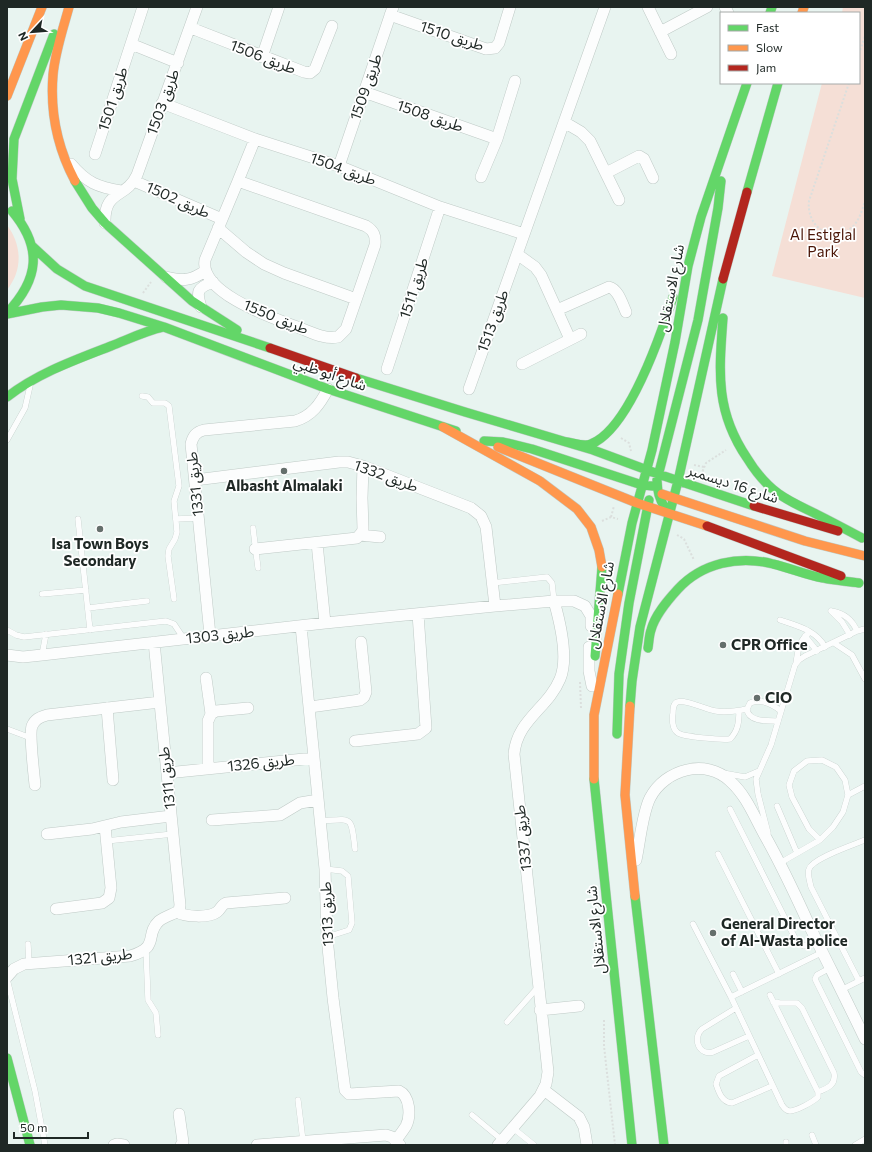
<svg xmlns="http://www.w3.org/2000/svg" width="872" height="1152" font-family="Commissioner,'Noto Sans Arabic',sans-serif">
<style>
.green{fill:#f5dfd6}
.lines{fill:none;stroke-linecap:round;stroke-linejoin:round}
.lane-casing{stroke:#bfcac6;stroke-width:6}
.street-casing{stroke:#bfcac6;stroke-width:12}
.fast-casing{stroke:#bfcac6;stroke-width:10}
.slow-casing{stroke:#bfcac6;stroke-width:10}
.jam-casing{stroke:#bfcac6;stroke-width:10}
.path{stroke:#dbdfdd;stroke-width:2;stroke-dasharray:2 2;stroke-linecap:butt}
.lane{stroke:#fcfdfd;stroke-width:5.5}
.street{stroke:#fcfdfd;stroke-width:11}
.fast{stroke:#63d668;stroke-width:9}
.slow{stroke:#ff974d;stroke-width:9}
.jam{stroke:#b3261e;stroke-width:9}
.poi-dot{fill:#656f6c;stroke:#fff;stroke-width:1.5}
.labels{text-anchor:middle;stroke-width:3.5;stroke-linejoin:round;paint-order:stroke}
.street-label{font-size:15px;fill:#1f2825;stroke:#fff}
.park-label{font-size:15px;fill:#4a1506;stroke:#fff}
.poi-label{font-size:15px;font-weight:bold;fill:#1f2825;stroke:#fff;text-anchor:start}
</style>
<rect width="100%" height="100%" fill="#e8f4f0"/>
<!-- green -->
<path class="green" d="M843,7H865V298L772,276L822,83H859V13H842Z
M7,225C22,245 23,270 7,290Z"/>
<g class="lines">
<defs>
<path id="lane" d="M142,396L148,397L153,403H165L169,406L179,486L174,501L177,532L175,539L169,549L168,556L174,599
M7,440L25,408L30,386
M78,519L90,630
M176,519L198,518
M253,528L258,568
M492,583L547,577L552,583L554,601
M42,594L86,590
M88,608L147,601
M831,611C844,613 852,619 857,631
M831,611L842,622L850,635
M780,620C797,626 816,630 825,647
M7,630L16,635L24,637L166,621L174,624L184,639
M805,636L817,651
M834,643L852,655L865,679
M42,655L46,634
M796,663C798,650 799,640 810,632
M739,711C739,722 738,731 730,739C721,740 684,737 678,733C672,729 672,719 673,713C673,709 673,704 677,702C686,699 707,710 716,711C726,713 737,711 747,709
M778,721C768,721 748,722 747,709L750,703C760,698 773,705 781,711
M7,729L31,738
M723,773L745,777L759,771
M848,795L865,786
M777,806L797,853
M730,809L796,940L798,943L804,946L817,941
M320,821C353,819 351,815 355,849
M768,833L758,794L756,779L771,745L795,665L799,660L805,656L857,631L865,629
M106,841L173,834
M718,854L779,974
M780,863L820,840L833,827L843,812L848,795L845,780L836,767L822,760L807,761L794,771L789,785L792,797L809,829L820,840
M325,869L342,871L348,876L352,923L349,930L327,937
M693,924L731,997L782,1105C784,1108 786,1111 790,1111C796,1111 813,1102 818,1097V1092L770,995
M28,944L29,964
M146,949L148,1000L156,1013L158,1035
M830,968L817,975L815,979L861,1072L865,1075
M733,974L742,992
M7,979L35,1091L45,1145
M859,981L865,978
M841,990L859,981L811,887C810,882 807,874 809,869C813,858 853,845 865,840
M731,997L823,952
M773,1002L780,1003H797L802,1008L834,1073C836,1085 828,1088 818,1092
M736,1008L702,1029C692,1038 699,1056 713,1052L749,1036
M507,1022L538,987
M758,1055L719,1076L716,1084C719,1093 722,1102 732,1103L772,1086
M298,1100L303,1141
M472,1115L502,1140
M513,1128L534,1145
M812,1135L816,1145
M786,1142V1145
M855,1145L865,1139"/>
<path id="street" d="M648,7L671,54
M725,7L728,13
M390,15L486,49L495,48L499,43L510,7
M191,28L304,72L310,73L315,69L332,26
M660,32L707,7
M131,44L178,63
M262,57L279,7
M364,92L497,139
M162,103L255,139L339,166L440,207L524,234
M564,122L581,132L590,141L619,200
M95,154L143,7
M71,164C87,183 98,187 121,191
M339,166L393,7
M606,173L639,156L644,159L653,178
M481,177L497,139L515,81
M134,181L222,219
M238,181L366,226C374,231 376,236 375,245L346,329L338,337C324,340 309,331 297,327C273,318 199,293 205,260Z
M238,181L255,139
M105,223C104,189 126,199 137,175L197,7
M218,228L246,252L264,264L284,273L356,299
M517,254L535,267L541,275L570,339
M166,277C183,281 191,281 205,271
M201,307C196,291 197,288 213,282
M557,310L609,287C618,289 622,303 626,312
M522,364L581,334
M387,369L440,207
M469,389L605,7
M195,480L339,462H348L363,466L471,508L481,516L486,527L495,606
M360,535L380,537
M317,543L325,623
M255,549L357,538L362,532L363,529L362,498L363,466
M301,626L325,869L327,937L333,998L345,1090L349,1094L399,1091C410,1096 411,1116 406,1126C403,1131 399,1136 396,1140
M210,635L191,444C193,436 196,432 204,430L295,421C312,416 320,404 328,389
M154,642L180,905L179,911L177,912
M589,647V671L592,686
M7,655L23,657L42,655L325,623L495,606L554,601H574L585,606L591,616V626
M206,678L211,714
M310,707L360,700L364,697L366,692L361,642
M107,708L113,780
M355,741L418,734L426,728L418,614
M208,768V721L211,714L216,711L248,708
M167,773L314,758
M35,785C34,774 29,734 32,726C35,719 40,717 47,715L160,702
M212,820L280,815L300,803L318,800
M47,834L92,829L121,822L171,816
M636,860C640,842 642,814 650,798C665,769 706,758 730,781C746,795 754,816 764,834C781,864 796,896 810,927C828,964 847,1001 865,1039
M56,909L102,903L109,898L111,888L105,826
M177,912C185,917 209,918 217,912C221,909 221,905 226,903L285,898
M7,977L14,969L24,964L130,956C161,947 144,935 159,921C164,917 171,915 177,912
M540,1010L579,1006
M544,1090L579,1117L584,1127L587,1145
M179,1114L183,1142L181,1145
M114,1145L117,1144L124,1145
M257,1145L386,1135L392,1137L400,1145
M498,1145L540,1096L546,1084L548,1072L514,754C517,720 548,708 560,679C569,658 560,622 554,601"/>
<path id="fast" d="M770,13L772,7
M75,181L92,208L105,223L192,301L237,330
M747,192L778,83
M20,219L12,179L14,139L54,34
M32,246L57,269L85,286L270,348
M7,313C39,279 43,248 12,211
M7,314L42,307L61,305L98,308L119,313L164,327L328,389L456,431
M723,318C719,372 715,411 747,458C755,471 766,485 779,494C790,502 804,508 816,514C832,522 847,530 862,538
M356,378L465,412L593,450L658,474L754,506
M7,397C38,373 75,360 111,346C129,339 145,331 163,327
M484,441L503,442L532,449L642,485L653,486
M567,442C574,443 584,447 591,444C629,429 661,334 673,297
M669,513C660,503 657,493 657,480L698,320L718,208L721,181
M618,594L632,523L652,450L675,342L688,266L701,217L747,83
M648,648C649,642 649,636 651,630C655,615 667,601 678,589C702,563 739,555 773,564C790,568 806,575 823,578C835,581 847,581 859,583
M595,656L602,567
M630,706L632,681L640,627L678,481L723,279
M617,734L619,674L629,603L649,500
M594,779L632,1145
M635,896L664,1145
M7,1058L30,1145"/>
<path id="slow" d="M69,7C63,29 55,52 53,75C50,112 58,149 75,181
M802,13L804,7
M7,96L42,7
M443,427L540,481L577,509L591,527L599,550L602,567
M498,447L637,503L707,526
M662,494L805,541L865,556
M630,706L625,795L635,896
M594,779V715L618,594"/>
<path id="jam" d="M723,279L747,192
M270,348L356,378
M754,506L838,531
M707,526L841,576"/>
</defs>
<!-- lane casing -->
<use href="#lane" class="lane-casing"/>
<!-- street casing -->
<use href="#street" class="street-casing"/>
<!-- fast casing -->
<use href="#fast" class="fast-casing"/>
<!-- slow casing -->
<use href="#slow" class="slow-casing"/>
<!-- jam casing -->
<use href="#jam" class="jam-casing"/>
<!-- path -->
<path class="path" d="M859,54L865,36
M849,83L809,201C806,225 830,245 851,228C859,222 862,210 865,201
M143,293L151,282
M621,438L629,443L631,451
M694,465L704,467
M701,475L706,463L726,450
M611,517L614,506
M602,521L611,517L618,519
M677,535L684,539L694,560
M580,682L581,708
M604,1020V1046L615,1145"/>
<!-- lane -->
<use href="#lane" class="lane"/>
<!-- street -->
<use href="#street" class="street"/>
<!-- fast -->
<use href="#fast" class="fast"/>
<!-- slow -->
<use href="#slow" class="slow"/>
<!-- jam -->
<use href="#jam" class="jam"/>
</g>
<!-- markers -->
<g class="poi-dot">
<circle cx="284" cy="471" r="4"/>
<circle cx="100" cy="529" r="4"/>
<circle cx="723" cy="645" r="4"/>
<circle cx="757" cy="698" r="4"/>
<circle cx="713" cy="933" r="4"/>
</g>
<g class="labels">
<!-- street labels -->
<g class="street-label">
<text transform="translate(452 36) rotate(18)" y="5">طريق 1510</text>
<text transform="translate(263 57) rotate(21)" y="5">طريق 1506</text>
<text transform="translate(366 87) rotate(-71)" y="5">طريق 1509</text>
<text transform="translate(113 99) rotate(-72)" y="5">طريق 1501</text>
<text transform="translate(163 102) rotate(-70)" y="5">طريق 1503</text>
<text transform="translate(430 116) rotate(19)" y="5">طريق 1508</text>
<text transform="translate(343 169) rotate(20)" y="5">طريق 1504</text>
<text transform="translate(178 200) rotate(24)" y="5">طريق 1502</text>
<text transform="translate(414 288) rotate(-72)" y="5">طريق 1511</text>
<text transform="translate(671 288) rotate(-79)" y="5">شارع الاستقلال</text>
<text transform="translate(276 317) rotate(22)" y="5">طريق 1550</text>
<text transform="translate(493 321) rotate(-70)" y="5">طريق 1513</text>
<text transform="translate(330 374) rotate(19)" y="5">شارع أبو ظبي</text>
<text transform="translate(386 476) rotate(20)" y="5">طريق 1332</text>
<text transform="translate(195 484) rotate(-96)" y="5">طريق 1331</text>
<text transform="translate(733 484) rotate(18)" y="5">شارع 16 ديسمبر</text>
<text transform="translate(601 605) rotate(-79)" y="5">شارع الاستقلال</text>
<text transform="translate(220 635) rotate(-6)" y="5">طريق 1303</text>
<text transform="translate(261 763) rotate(-6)" y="5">طريق 1326</text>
<text transform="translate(167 778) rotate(-96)" y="5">طريق 1311</text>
<text transform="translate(523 838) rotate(-96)" y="5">طريق 1337</text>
<text transform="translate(327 914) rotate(-92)" y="5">طريق 1313</text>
<text transform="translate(596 930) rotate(-96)" y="5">شارع الاستقلال</text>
<text transform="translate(100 957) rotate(-6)" y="5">طريق 1321</text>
</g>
<!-- park labels -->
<g class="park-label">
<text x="823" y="240">Al Estiglal<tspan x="823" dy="17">Park</tspan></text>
</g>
<!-- poi labels -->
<g class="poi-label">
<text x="284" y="491" text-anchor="middle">Albasht Almalaki</text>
<text x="100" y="549" text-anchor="middle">Isa Town Boys<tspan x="100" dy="17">Secondary</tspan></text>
<text x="731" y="650">CPR Office</text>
<text x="765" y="703">CIO</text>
<text x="721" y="929">General Director<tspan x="721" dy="17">of Al-Wasta police</tspan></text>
</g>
</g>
<!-- border -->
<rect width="872" height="1152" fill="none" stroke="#1f2825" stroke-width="16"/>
<!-- legend -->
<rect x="720" y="12" width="140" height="72" fill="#ffffff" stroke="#a5a9a8"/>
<rect x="728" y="25" width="20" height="6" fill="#63d668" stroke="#a5a9a8"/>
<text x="756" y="32" font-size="12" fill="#1f2825">Fast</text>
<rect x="728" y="45" width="20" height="6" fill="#ff974d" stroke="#a5a9a8"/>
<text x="756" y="52" font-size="12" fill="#1f2825">Slow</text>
<rect x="728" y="65" width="20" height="6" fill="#b3261e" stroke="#a5a9a8"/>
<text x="756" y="72" font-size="12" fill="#1f2825">Jam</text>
<!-- north arrow -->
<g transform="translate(32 32) rotate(244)" stroke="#ffffff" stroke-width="3" paint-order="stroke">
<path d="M0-3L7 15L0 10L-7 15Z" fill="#1f2825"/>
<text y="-6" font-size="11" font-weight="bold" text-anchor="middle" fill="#1f2825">N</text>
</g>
<!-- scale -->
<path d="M14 1132v6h74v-6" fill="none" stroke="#1f2825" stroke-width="2"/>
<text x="20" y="1132" font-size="12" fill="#1f2825" stroke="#ffffff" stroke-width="3" paint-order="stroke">50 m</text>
</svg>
